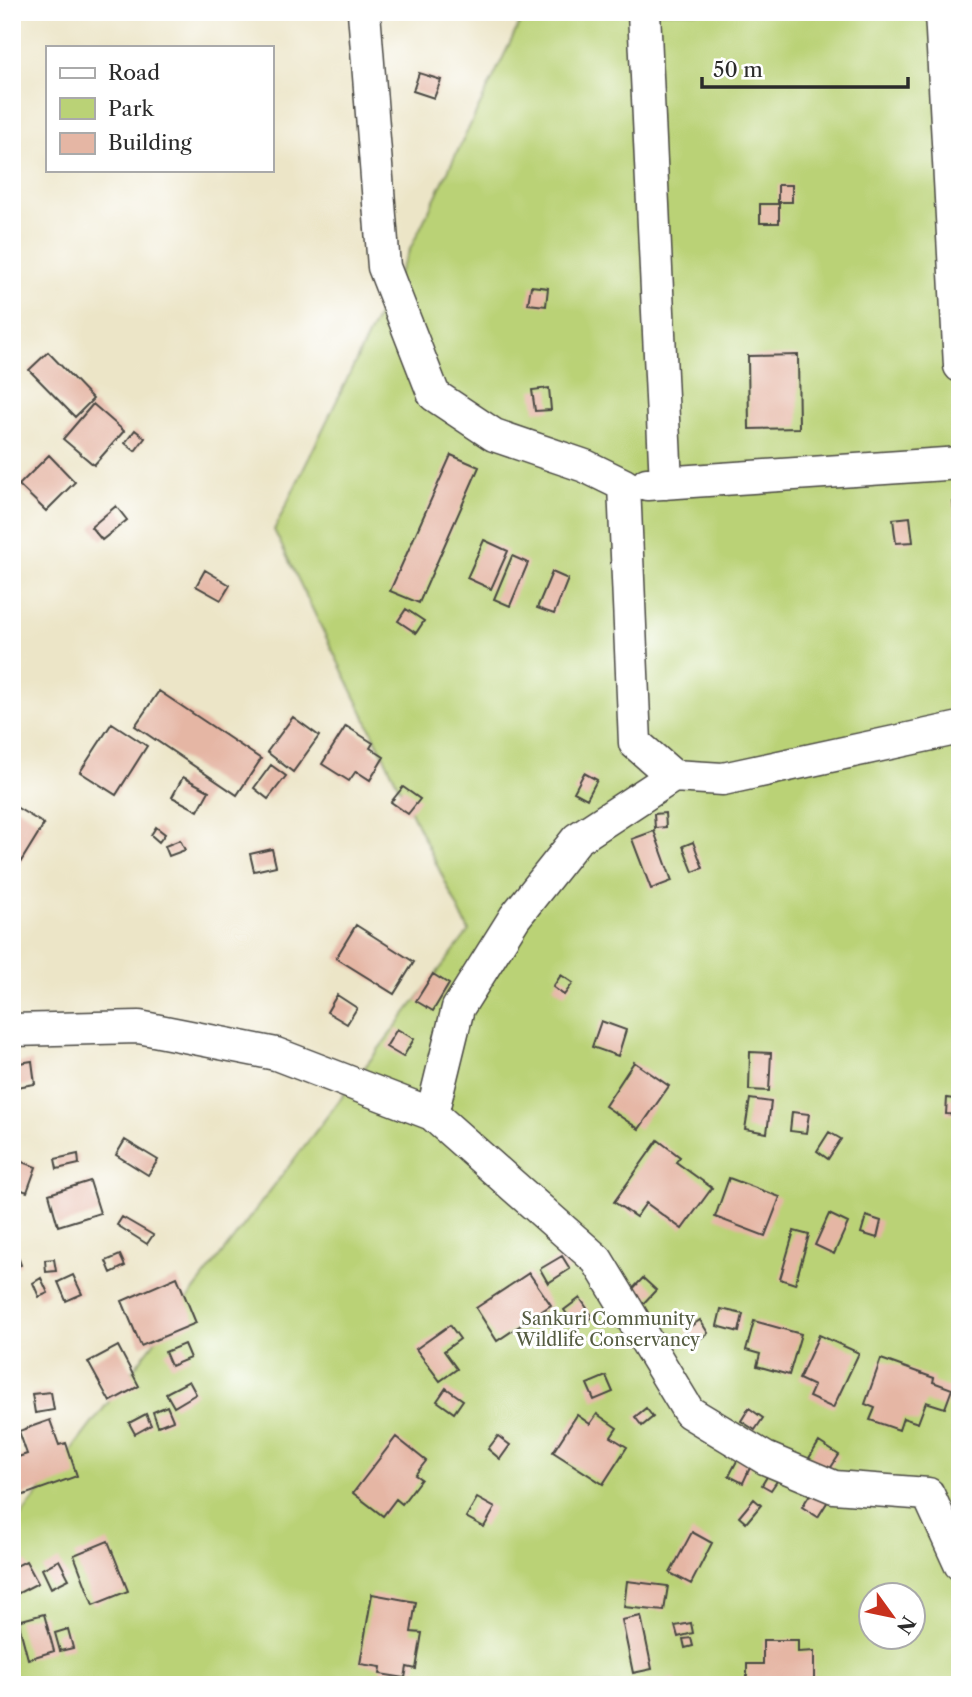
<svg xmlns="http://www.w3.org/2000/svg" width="972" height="1697" font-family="'Libre Caslon Text',serif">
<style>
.green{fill:#bad276;stroke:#727e50;stroke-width:2;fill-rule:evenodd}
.building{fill:#e5b6a4}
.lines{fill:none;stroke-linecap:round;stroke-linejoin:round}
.street-casing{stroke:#484742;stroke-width:35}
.street{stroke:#fff;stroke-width:32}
.labels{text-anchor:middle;stroke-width:6;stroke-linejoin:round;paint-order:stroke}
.park-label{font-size:18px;fill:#565d42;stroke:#fff}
</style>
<rect width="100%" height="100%" fill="#fff"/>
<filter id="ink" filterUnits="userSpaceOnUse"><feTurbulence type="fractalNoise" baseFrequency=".0143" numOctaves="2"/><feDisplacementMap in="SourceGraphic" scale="14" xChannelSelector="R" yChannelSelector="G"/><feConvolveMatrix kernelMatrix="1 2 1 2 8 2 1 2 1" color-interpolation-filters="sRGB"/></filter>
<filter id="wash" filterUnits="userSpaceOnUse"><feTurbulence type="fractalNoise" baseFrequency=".00686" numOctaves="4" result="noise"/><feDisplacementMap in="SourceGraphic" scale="28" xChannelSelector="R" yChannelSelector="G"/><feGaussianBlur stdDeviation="1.57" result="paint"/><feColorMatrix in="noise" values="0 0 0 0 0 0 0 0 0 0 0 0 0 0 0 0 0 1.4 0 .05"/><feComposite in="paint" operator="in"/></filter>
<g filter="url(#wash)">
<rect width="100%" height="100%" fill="#ece5c7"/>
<!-- green -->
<path class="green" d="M525,12H960V1685H12V1528L469,931L274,530ZM870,1596H912V1638H870Z"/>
<g id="blocks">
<!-- building -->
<path class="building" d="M419,73L441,80L434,98L413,91Z
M778,185H792V202H778Z
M760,204H779V223H760Z
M531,286L548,288L546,306L528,304Z
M48,352L93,399L75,417L29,370Z
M798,355L799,428L749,429L748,356Z
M549,388L551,410L535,411L532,390Z
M93,404L124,431L94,465L63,439Z
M135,430L145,438L135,451L125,443Z
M49,455L75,482L46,511L19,485Z
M451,455L479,467L419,603L390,591Z
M960,500V518H955L953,501Z
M116,506L127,520L102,540L91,527Z
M910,517L913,542L896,543L893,519Z
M484,540L508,551L491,589L467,578Z
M512,556L528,563L510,606L494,599Z
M205,570L230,585L221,600L196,586Z
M552,572L568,579L554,614L537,608Z
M406,609L424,621L416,633L398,621Z
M159,691L261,759L237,795L135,726Z
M293,717L319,736L293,772L267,752Z
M112,723L147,746L116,795L80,772Z
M346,726L373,743L370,748L384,757L370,780L356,771L349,781L322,764Z
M271,765L286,776L268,799L254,788Z
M584,773L597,780L587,799L574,792Z
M183,777L209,791L198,811L172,797Z
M403,787L420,799L408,814L391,802Z
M16,807L44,824L12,876V813Z
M665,813L666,827L655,828L654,814Z
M156,827L165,834L159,842L151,835Z
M654,831L672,881L651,889L632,839Z
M180,840L185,850L169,856L165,846Z
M693,842L703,868L693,872L683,846Z
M272,849L276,866L254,871L250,854Z
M356,925L414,962L394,994L336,958Z
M433,974L449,984L433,1011L416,1001Z
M561,975L573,983L564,995L553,987Z
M337,995L357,1008L347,1024L327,1012Z
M601,1021L626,1030L618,1056L592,1047Z
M397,1029L414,1039L403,1057L386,1047Z
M750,1052L771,1053L769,1091L749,1090Z
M32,1061L35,1084L16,1087L13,1064Z
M634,1062L669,1086L639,1129L605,1106Z
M947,1098L960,1100V1115L946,1114Z
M750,1099L771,1102L767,1133L745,1129Z
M792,1112L809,1114L806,1133L790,1131Z
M829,1132L841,1139L828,1159L817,1151Z
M125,1140L158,1160L148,1175L116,1155Z
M658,1140L680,1157L676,1162L712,1188L682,1229L646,1203L636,1217L614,1202Z
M78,1154L79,1164L57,1169L55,1159Z
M18,1160L36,1167L27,1192L12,1186V1174Z
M729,1178L780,1197L765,1236L715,1217Z
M90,1181L100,1213L58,1226L49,1194Z
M829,1214L848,1223L834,1254L815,1245Z
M866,1216L881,1221L877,1238L861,1233Z
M122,1217L153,1235L147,1244L117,1225Z
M794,1231L809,1235L795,1284L780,1279Z
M12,1240L21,1265L12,1268Z
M120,1255L125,1266L111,1273L106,1261Z
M562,1256L570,1269L548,1283L540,1269Z
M54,1259L56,1271L46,1272L45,1260Z
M529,1273L551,1305L497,1341L476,1308Z
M73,1275L82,1294L66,1301L58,1282Z
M177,1277L196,1323L141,1346L122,1301Z
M41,1278L48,1293L39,1297L33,1283Z
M643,1278L656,1290L640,1307L627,1295Z
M580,1298L593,1317L577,1328L564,1310Z
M721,1309L743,1314L739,1332L717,1326Z
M700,1320L708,1333L694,1343L685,1330Z
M754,1321L801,1334L789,1375L757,1366L760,1354L746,1350Z
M450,1325L460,1339L444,1351L457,1369L440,1381L416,1349Z
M819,1335L859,1353L833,1408L809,1397L814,1386L799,1379Z
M184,1344L190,1358L171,1366L165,1352Z
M118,1346L139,1386L110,1402L88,1362Z
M881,1359L934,1378L933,1382L952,1389L945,1408L926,1402L918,1423L903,1418L899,1430L870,1420L875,1408L865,1404Z
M606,1376L613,1392L594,1400L587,1384Z
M189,1381L196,1394L174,1407L166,1393Z
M446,1388L463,1400L454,1413L437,1401Z
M51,1392L54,1410L35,1413L32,1394Z
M167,1406L173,1420L158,1426L153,1412Z
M646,1408L653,1417L642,1426L635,1417Z
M749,1408L763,1418L755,1430L741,1421Z
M146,1414L151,1425L135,1434L129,1423Z
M597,1414L617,1428L611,1437L627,1447L603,1484L553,1452L577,1415L590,1424Z
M50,1420L59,1445L66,1443L77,1476L21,1496L12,1471V1459L27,1454L19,1431Z
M498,1436L510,1445L500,1459L488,1449Z
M396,1437L426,1461L415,1475L421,1479L402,1504L396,1499L383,1516L353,1493Z
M819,1442L839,1455L826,1475L806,1463Z
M740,1455L753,1461L743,1483L729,1476Z
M768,1475L777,1481L771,1490L762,1485Z
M812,1491L828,1501L818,1517L802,1507Z
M477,1498L495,1508L484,1527L466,1517Z
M754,1499L761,1505L746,1523L739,1517Z
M692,1532L712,1543L691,1584L670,1573Z
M108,1541L128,1591L93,1605L74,1555Z
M59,1560L69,1579L51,1588L42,1569Z
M26,1561L38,1583L15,1595L12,1568Z
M627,1581L668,1586L664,1611L624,1607Z
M372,1594L416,1602L411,1632L422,1633L416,1669L407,1667L405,1678L380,1674L381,1667L360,1664Z
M44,1614L54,1651L28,1659L18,1621Z
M641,1616L652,1669L633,1673L622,1620Z
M691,1623L693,1633L678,1637L675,1626Z
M68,1629L73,1648L60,1651L55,1633Z
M691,1638L693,1646L685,1648L683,1639Z
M763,1640H798V1652L814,1651V1685H747V1664H763Z
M675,1678L677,1685H661V1682Z"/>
</g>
</g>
<g filter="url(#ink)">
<use href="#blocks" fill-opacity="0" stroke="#484742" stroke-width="2"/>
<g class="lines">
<defs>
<path id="street" d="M364,12L384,267L434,395L494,435L585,466L624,485L635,743L673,776L723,779L960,728
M644,12L666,483
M941,12L960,366
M647,484L960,463
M12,1030L139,1027L276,1054L432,1114L458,1008L515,917L577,839L673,776
M432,1114L597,1260L689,1412L765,1458L834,1487L928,1494L960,1564"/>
</defs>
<!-- street casing -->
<use href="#street" class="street-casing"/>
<!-- street -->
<use href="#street" class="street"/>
</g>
</g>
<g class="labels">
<!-- park labels -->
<g class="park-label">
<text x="608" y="1325">Sankuri Community<tspan x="608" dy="21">Wildlife Conservancy</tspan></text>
</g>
</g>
<!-- margin -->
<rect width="972" height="1697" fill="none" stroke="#fff" stroke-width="42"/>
<!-- legend -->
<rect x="46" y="46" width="228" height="126" fill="#ffffff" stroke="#aaaaaa" stroke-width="2"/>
<rect x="60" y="68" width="35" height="10" fill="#ffffff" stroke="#aaaaaa" stroke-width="2"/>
<text x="108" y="80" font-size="21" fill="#2b2b2b">Road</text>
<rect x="60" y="98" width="35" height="21" fill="#bad276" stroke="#aaaaaa" stroke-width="2"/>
<text x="108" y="116" font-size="21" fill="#2b2b2b">Park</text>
<rect x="60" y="133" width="35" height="21" fill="#e5b6a4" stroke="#aaaaaa" stroke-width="2"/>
<text x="108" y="150" font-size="21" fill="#2b2b2b">Building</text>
<!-- north arrow -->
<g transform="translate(892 1616) rotate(123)"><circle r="33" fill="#ffffff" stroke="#aaaaaa" stroke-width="2"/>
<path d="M0-5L12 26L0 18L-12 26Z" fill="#c8321e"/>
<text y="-10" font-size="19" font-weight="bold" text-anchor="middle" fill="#2b2b2b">N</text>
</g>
<!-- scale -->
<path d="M702 77v10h206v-10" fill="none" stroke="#2b2b2b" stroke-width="3.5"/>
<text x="713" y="77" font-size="21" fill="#2b2b2b" stroke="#ffffff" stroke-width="5" paint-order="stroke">50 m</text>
</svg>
